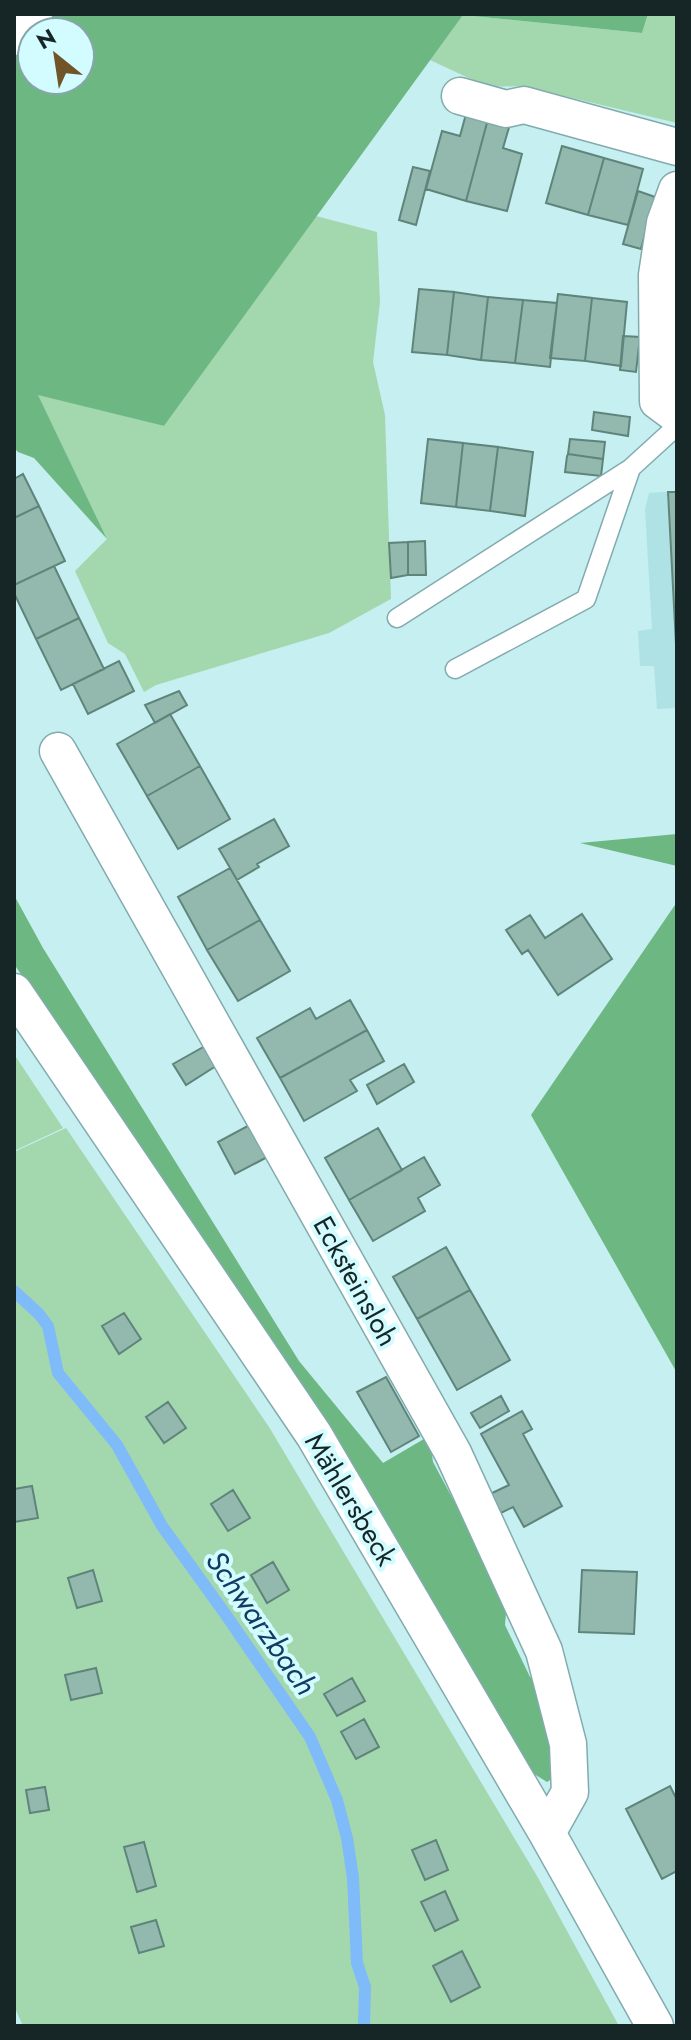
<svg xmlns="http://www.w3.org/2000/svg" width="691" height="2040" font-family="Jost,sans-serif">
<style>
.built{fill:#afe2e5}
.green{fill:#a3d8af}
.forest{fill:#6db882}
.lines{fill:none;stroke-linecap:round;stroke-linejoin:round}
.stream{stroke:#7fbaf9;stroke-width:12}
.building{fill:#93b9af;stroke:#5f847a;stroke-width:2}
.lane-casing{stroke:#83abae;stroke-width:21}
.street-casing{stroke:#83abae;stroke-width:39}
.lane{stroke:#fff;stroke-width:18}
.street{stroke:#fff;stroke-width:36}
.labels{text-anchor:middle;stroke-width:8;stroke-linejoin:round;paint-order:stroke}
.street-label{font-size:28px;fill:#162627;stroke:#d2fcff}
.water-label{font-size:30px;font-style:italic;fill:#103b62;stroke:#d2fcff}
</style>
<rect width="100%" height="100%" fill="#c5eff1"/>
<!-- built -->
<path class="built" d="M677,491V708L657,709L654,666H640L638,631L652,629L645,509L649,493Z"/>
<!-- green -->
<path class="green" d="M648,14H677V123L522,86L488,87L430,60L463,15L642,33Z
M316,216L377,232L380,302L373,362L385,415L391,599L329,633L156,685L144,692L125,654L108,643L75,571L107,539L37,394L164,426Z
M14,1054L63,1128L14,1151Z
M66,1128L269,1427L537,1876L619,2026H23L14,2006V1152Z"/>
<!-- forest -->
<path class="forest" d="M51,14H648L642,33L463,15L164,426L38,395L107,539L34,458L18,452L14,448V53L32,34V80H80V32H34Z
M677,834V866L580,843Z
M14,895L43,948L299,1361L383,1463L429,1436L433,1462L507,1600L505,1625L530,1677L547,1684L558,1775L547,1782L531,1772L291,1372L14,964Z
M677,902V1373L531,1115Z"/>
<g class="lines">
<!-- stream -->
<path class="stream" d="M14,1291L39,1314L48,1326L58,1373L117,1445L162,1526L226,1615L310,1737L337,1800L347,1838L353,1878L357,1963L365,1987L364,2026"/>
</g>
<!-- building -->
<path class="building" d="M466,114L488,119L466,201L426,189L442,131L460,136Z
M488,119L510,124L503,148L522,154L507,211L466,201Z
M562,146L604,158L588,215L546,203Z
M604,158L643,169L628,225L588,215Z
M413,167L430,171L416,225L399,220Z
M638,191L655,197L641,249L623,244Z
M419,289L454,292L447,355L412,352Z
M454,292L488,297L481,360L447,355Z
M558,294L592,298L585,361L550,358Z
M488,297L523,300L515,363L481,360Z
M592,298L627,302L621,366L585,361Z
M523,300L557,303L550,367L515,363Z
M623,336L640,337L636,372L620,370Z
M594,412L630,417L628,436L592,430Z
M428,439L463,443L456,507L421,503Z
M570,439L605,442L603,459L568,454Z
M463,443L498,447L490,511L456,507Z
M498,447L533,452L525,516L490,511Z
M568,454L603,459L601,476L565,472L567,456Z
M23,474L39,506L14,518V479Z
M668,492H677V663Z
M39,506L65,561L14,585V518Z
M425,541L426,575H408V542Z
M408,542V575L391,578L389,543Z
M54,566L79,618L36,639L14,593V585Z
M79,618L104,669L61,690L36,639Z
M119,661L134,691L88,714L73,684Z
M179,691L187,705L155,723L145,705Z
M170,714L200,766L147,796L117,744Z
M200,766L230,819L178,849L147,796Z
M274,819L289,846L257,864L259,867L237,880L219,849Z
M230,868L260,920L207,950L178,897Z
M582,914L612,959L558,995L528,950L522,954L506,930L530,915L545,938Z
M260,920L290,971L238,1001L207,950Z
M350,1000L367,1030L280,1078L257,1038L310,1008L316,1019Z
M367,1030L384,1061L350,1080L357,1091L304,1121L280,1078Z
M205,1046L216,1066L186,1085L173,1064Z
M404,1064L414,1082L377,1104L367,1085Z
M255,1122L273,1154L235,1174L218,1142Z
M378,1128L402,1170L349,1200L325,1158Z
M424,1157L440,1185L418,1198L425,1211L373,1241L349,1200Z
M446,1247L470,1290L417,1319L393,1277Z
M470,1290L510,1360L457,1390L417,1319Z
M124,1313L141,1339L119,1354L102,1326Z
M386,1377L419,1436L391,1452L357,1392Z
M501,1396L509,1411L480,1428L471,1413Z
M168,1402L186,1428L164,1443L146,1417Z
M522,1411L532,1429L523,1434L562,1506L524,1527L513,1507L501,1513L490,1494L509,1485L481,1434Z
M32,1486L38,1518L14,1522V1489Z
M233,1490L250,1518L228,1531L211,1504Z
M273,1562L289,1590L267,1603L251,1575Z
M93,1570L102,1601L77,1608L68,1578Z
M582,1570L637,1572L634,1634L579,1632Z
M96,1668L102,1693L71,1700L65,1675Z
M352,1678L365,1701L337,1716L324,1694Z
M364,1719L379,1747L356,1759L341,1732Z
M670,1786L677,1800V1871L662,1879L626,1809Z
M45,1787L49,1810L30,1813L26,1790Z
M436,1840L448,1870L425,1880L412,1850Z
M144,1842L156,1886L137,1892L124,1847Z
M445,1891L458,1920L435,1931L421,1902Z
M156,1920L164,1946L139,1953L131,1927Z
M462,1951L480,1987L451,2002L433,1966Z"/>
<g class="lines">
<defs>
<path id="lane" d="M397,618L631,468L677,426
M455,669L586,599L631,468"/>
<path id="street" d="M14,37L34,14
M460,96L506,109L524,105L677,147
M677,190L665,223L657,275L658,401L677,415
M58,751L453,1453L544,1651L568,1744L570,1792L547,1833
M14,992L314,1435L547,1833L655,2026"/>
</defs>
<!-- lane casing -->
<use href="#lane" class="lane-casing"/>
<!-- street casing -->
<use href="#street" class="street-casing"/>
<!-- lane -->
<use href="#lane" class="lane"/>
<!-- street -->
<use href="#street" class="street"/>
</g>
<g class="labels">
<!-- street labels -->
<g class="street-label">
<text transform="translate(356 1281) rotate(61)" y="10">Ecksteinsloh</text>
<text transform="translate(351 1499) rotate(59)" y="10">Mählersbeck</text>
</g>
<!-- water labels -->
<g class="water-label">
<text transform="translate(261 1623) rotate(55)" y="10">Schwarzbach</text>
</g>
</g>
<!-- border -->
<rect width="691" height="2040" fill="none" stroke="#162627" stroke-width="32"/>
<!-- north arrow -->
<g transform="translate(56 56) rotate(330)"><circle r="38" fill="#d2fcff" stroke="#87a6a9" stroke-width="2"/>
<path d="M0-6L14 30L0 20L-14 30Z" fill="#715528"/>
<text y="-12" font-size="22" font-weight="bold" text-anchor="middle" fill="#162627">N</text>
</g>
</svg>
